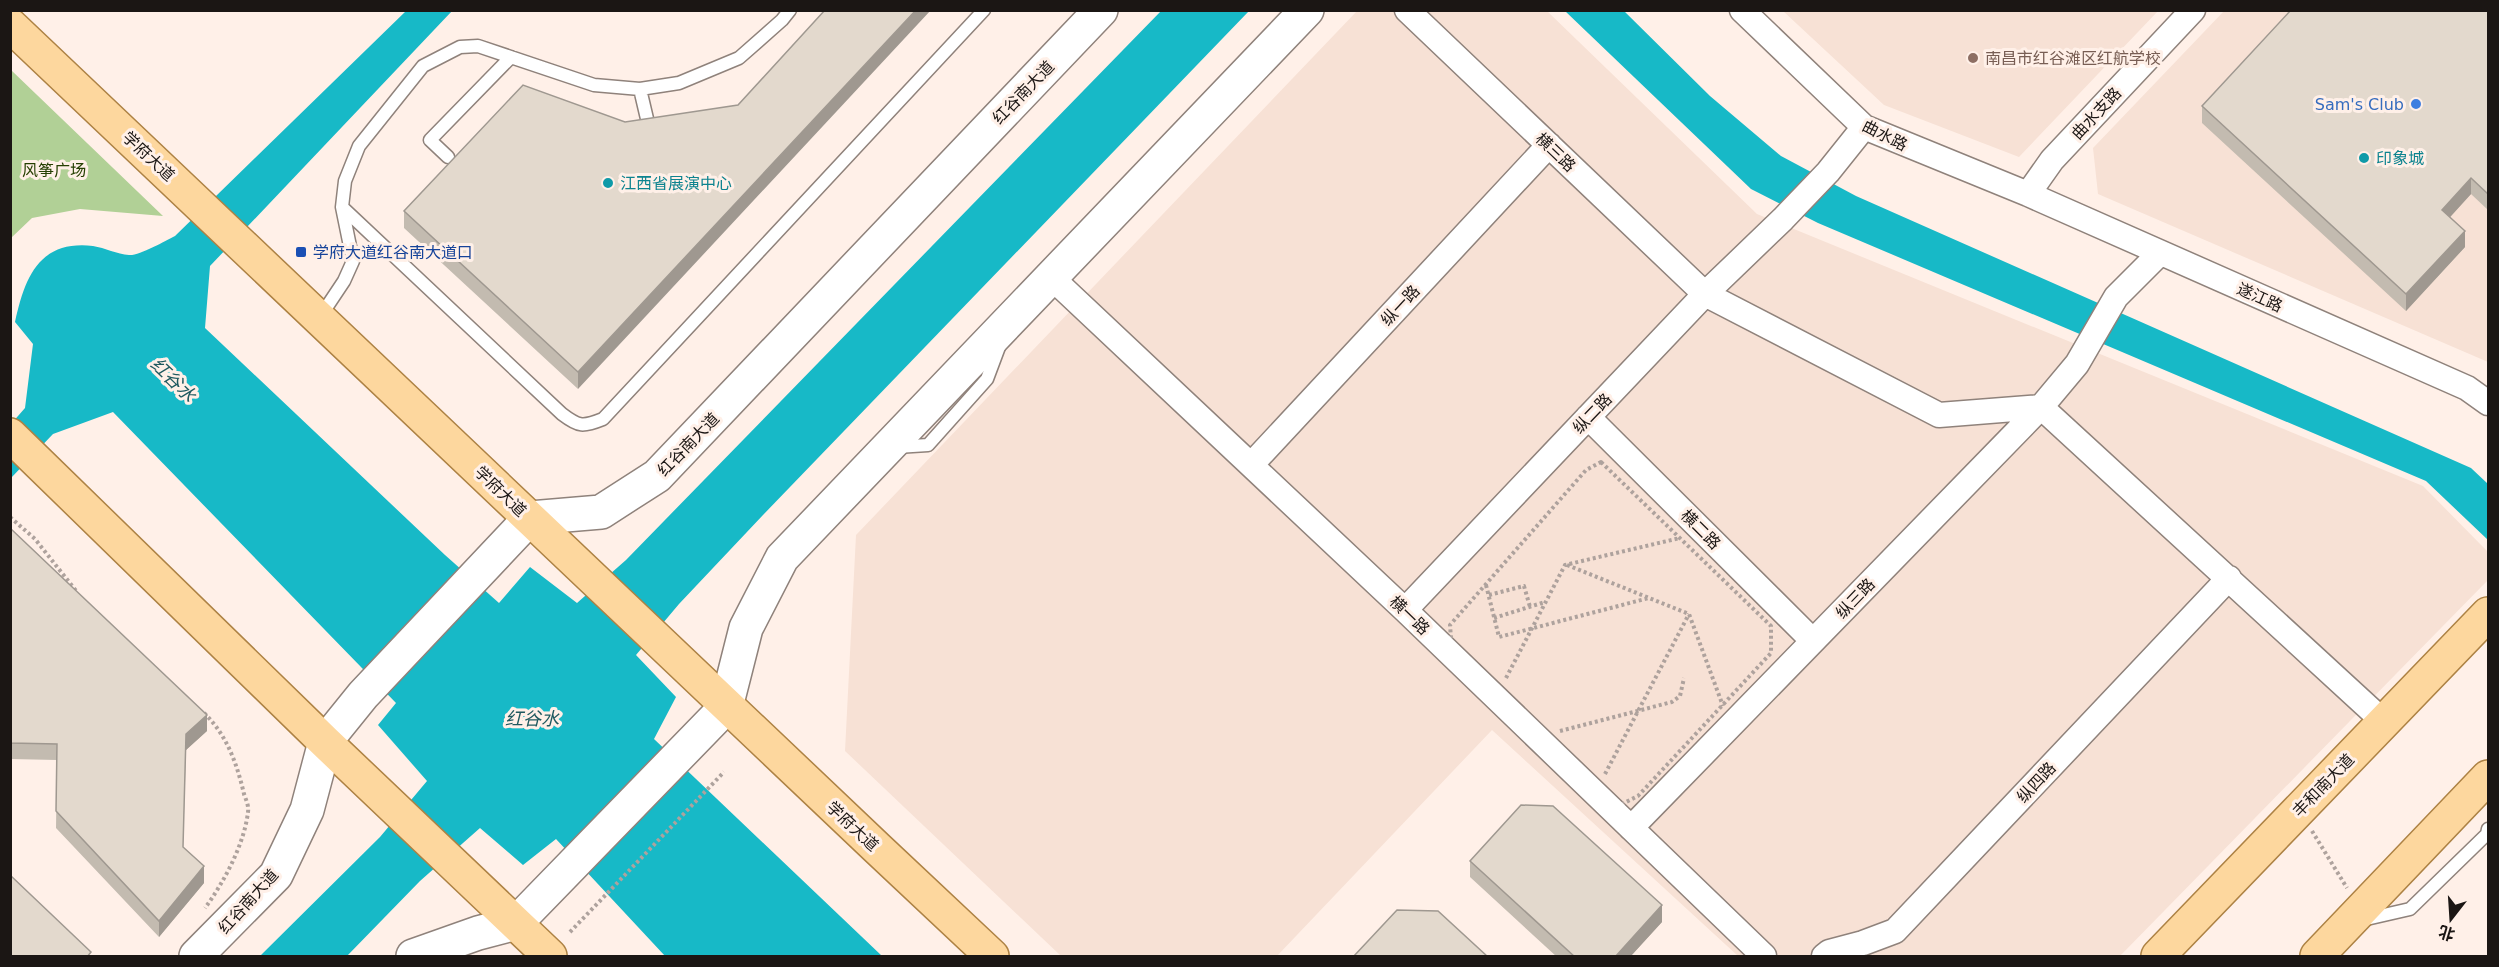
<svg xmlns="http://www.w3.org/2000/svg" width="2499" height="967" font-family="'DejaVu Sans','Noto Sans SC',sans-serif">
<style>
.built{fill:#f7e1d5}
.green{fill:#b1d096}
.water{fill:#17b9c7}
.lines{fill:none;stroke-linecap:round;stroke-linejoin:round}
.lane-casing{stroke:#8f827b;stroke-width:15}
.street-casing{stroke:#8f827b;stroke-width:27}
.secondary-casing{stroke:#8f827b;stroke-width:36}
.primary-casing{stroke:#ad8244;stroke-width:36}
.path{stroke:#aea29d;stroke-width:4;stroke-dasharray:3 3;stroke-linecap:butt}
.lane{stroke:#fff;stroke-width:12}
.street{stroke:#fff;stroke-width:24}
.secondary{stroke:#fff;stroke-width:33}
.primary{stroke:#fdd79e;stroke-width:33}
.wall{fill:#c3bbb0}
.shaded-wall{fill:#9f9890}
.building{fill:#e3d9cd;stroke:#9f9890;stroke-width:1.5}
.education-dot{fill:#8d6e63;stroke:#fff0e8;stroke-width:2}
.shop-dot{fill:#3f7fe0;stroke:#fff0e8;stroke-width:2}
.culture-dot{fill:#0f9aa8;stroke:#fff0e8;stroke-width:2}
.transit-dot{fill:#1a4fb4;stroke:#fff0e8;stroke-width:2}
.labels{text-anchor:middle;stroke-width:6;stroke-linejoin:round;paint-order:stroke}
.education-label{font-size:16px;fill:#785e54;stroke:#fff0e8;text-anchor:start}
.street-label{font-size:16px;fill:#1b1614;stroke:#fff0e8}
.shop-label{font-size:16px;fill:#366cbe;stroke:#fff0e8;text-anchor:end}
.culture-label{font-size:16px;fill:#0d838f;stroke:#fff0e8;text-anchor:start}
.park-label{font-size:16px;fill:#264003;stroke:#fff0e8}
.transit-label{font-size:16px;fill:#164399;stroke:#fff0e8;text-anchor:start}
.water-label{font-size:18px;font-style:italic;fill:#1f595f;stroke:#fff0e8}
</style>
<rect width="100%" height="100%" fill="#fff0e8"/>
<!-- built -->
<path class="built" d="M1357,11H1547L1757,214L2423,486L2488,552V580L2120,956H1738L1492,730L1277,956H1061L845,751L856,535Z
M1783,11H2158L2019,157L1884,105Z
M2224,11H2488V362L2098,194L2093,148Z"/>
<!-- green -->
<path class="green" d="M11,70L163,216L80,209L32,218L11,238Z"/>
<!-- water -->
<path class="water" d="M406,11H452L210,266L205,328L445,555L499,603L530,567L577,603L626,560L1161,11H1249L763,515L679,604L636,655L676,697L654,739L882,956H665L556,839L523,865L480,828L420,881L347,956H260L380,837L427,781L378,725L396,703L113,412L53,434L11,478V424L25,408L33,344L15,322C25,277 39,240 93,246C105,248 117,254 129,255C139,256 165,241 175,236Z
M1565,11H1624L1710,96L1781,156L1856,196L2471,468L2488,484V540L2426,481L1818,223L1751,189Z"/>
<g class="lines">
<defs>
<path id="lane" d="M640,89L648,123
M448,157L430,140L511,57
M342,207L562,414C579,427 583,427 603,419L984,10
M320,317L344,281L353,261L342,207L345,181L359,146L423,66L460,47L478,46L594,85L640,89L679,83L739,58L782,20L790,10
M897,447L928,445L987,379L999,347
M2362,920L2410,909L2487,834L2488,829"/>
<path id="street" d="M1407,10L1705,294L1939,415L2041,407L2383,721
M1742,10L1864,127L2028,194L2467,388L2488,403
M2028,194L2052,160L2193,10
M1051,277L1405,610L1764,956
M1588,417L1813,641
M1251,465L1549,145
M1405,610L1705,294L1783,219L1828,172L1864,127
M1631,828L2041,407L2077,364L2116,297L2160,253
M1824,956L1829,952L1863,943L1895,931L2229,578"/>
<path id="secondary" d="M196,956L276,875L307,810L325,742L363,695L530,518L601,512L657,476L1101,10
M413,956L478,933L516,923L726,707L746,628L782,558L1307,10"/>
<path id="primary" d="M10,25C339,335 663,648 992,956
M10,435L325,742L550,956
M2158,956L2488,614
M2317,956L2488,777"/>
</defs>
<!-- lane casing -->
<use href="#lane" class="lane-casing"/>
<!-- street casing -->
<use href="#street" class="street-casing"/>
<!-- secondary casing -->
<use href="#secondary" class="secondary-casing"/>
<!-- primary casing -->
<use href="#primary" class="primary-casing"/>
<!-- path -->
<path class="path" d="M1601,462L1771,626V653L1638,796L1620,805L1613,803L1597,789L1452,651L1450,625L1586,470Z
M10,517L35,539L77,592
M1567,565L1689,614L1723,706
M1486,585L1499,637L1649,598
M1489,595L1524,586L1530,607
M1494,618L1545,602
M1506,678L1565,565L1680,538
M204,713C227,735 237,764 244,794C246,800 249,806 248,812C244,845 224,882 205,908
M1560,731L1672,702L1680,696L1684,678
M1605,774L1689,614
M2312,831L2347,888
M570,932L724,772"/>
<!-- lane -->
<use href="#lane" class="lane"/>
<!-- street -->
<use href="#street" class="street"/>
<!-- secondary -->
<use href="#secondary" class="secondary"/>
<!-- primary -->
<use href="#primary" class="primary"/>
</g>
<!-- wall -->
<path class="wall" d="M2488,10V210L2471,194L2450,217L2465,247L2406,311L2202,123V106Z
M625,122L578,389L404,228V211Z
M10,528L207,731L186,750L183,848L204,883L159,937L56,828L57,760L10,759Z
M1470,861L1662,922L1630,957H1557L1470,877Z"/>
<!-- shaded-wall -->
<path class="shaded-wall" d="M916,10H931L578,389V372Z
M2471,178V194L2442,226V210Z
M2465,231V247L2406,311V294Z
M207,715V731L186,750V734Z
M204,866V883L159,937V921Z
M1662,905V922L1630,957H1615Z"/>
<!-- building -->
<path class="building" d="M825,10H916L578,372L404,211L523,85L625,122L738,105Z
M2291,10H2488V194L2471,178L2442,210L2465,231L2406,294L2202,106Z
M10,528L207,715L186,734L183,847L204,866L159,921L56,811L57,744L10,743Z
M1521,805L1553,806L1662,905L1615,957H1575L1470,861Z
M10,875L91,952L87,957H13L10,955Z
M1397,910L1438,911L1488,957H1353Z"/>
<!-- markers -->
<circle class="education-dot" cx="1973" cy="58" r="6"/>
<circle class="shop-dot" cx="2416" cy="104" r="6"/>
<g class="culture-dot">
<circle cx="2364" cy="158" r="6"/>
<circle cx="608" cy="183" r="6"/>
</g>
<rect class="transit-dot" x="295" y="246" width="12" height="12" rx="3"/>
<g class="labels">
<!-- education labels -->
<g class="education-label">
<text x="1985" y="64">南昌市红谷滩区红航学校</text>
</g>
<!-- street labels -->
<g class="street-label">
<text transform="translate(1023 92) rotate(-46)" y="6">红谷南大道</text>
<text transform="translate(2096 113) rotate(-47)" y="6">曲水支路</text>
<text transform="translate(1885 135) rotate(27)" y="6">曲水路</text>
<text transform="translate(1556 152) rotate(44)" y="6">横三路</text>
<text transform="translate(149 156) rotate(43)" y="6">学府大道</text>
<text transform="translate(2260 297) rotate(24)" y="6">遂江路</text>
<text transform="translate(1400 305) rotate(-47)" y="6">纵一路</text>
<text transform="translate(1592 413) rotate(-46)" y="6">纵二路</text>
<text transform="translate(688 444) rotate(-46)" y="6">红谷南大道</text>
<text transform="translate(501 491) rotate(44)" y="6">学府大道</text>
<text transform="translate(1701 529) rotate(45)" y="6">横二路</text>
<text transform="translate(1855 598) rotate(-46)" y="6">纵三路</text>
<text transform="translate(1410 615) rotate(44)" y="6">横一路</text>
<text transform="translate(2036 782) rotate(-47)" y="6">纵四路</text>
<text transform="translate(2323 785) rotate(-46)" y="6">丰和南大道</text>
<text transform="translate(853 826) rotate(43)" y="6">学府大道</text>
<text transform="translate(248 901) rotate(-48)" y="6">红谷南大道</text>
</g>
<!-- shop labels -->
<g class="shop-label">
<text x="2404" y="110">Sam's Club</text>
</g>
<!-- culture labels -->
<g class="culture-label">
<text x="2376" y="164">印象城</text>
<text x="620" y="189">江西省展演中心</text>
</g>
<!-- park labels -->
<g class="park-label">
<text x="54" y="176">风筝广场</text>
</g>
<!-- transit labels -->
<g class="transit-label">
<text x="313" y="258">学府大道红谷南大道口</text>
</g>
<!-- water labels -->
<g class="water-label">
<text transform="translate(173 380) rotate(44)" y="6">红谷水</text>
<text x="532" y="725">红谷水</text>
</g>
</g>
<!-- border -->
<rect width="2499" height="967" fill="none" stroke="#1b1614" stroke-width="24"/>
<!-- north arrow -->
<g transform="translate(2451 919) rotate(197)" stroke="#fff0e8" stroke-width="4.5" paint-order="stroke">
<path d="M0-4.5L10 22L0 15L-10 22Z" fill="#1b1614"/>
<text y="-9" font-size="16" font-weight="bold" text-anchor="middle" fill="#1b1614">北</text>
</g>
</svg>
